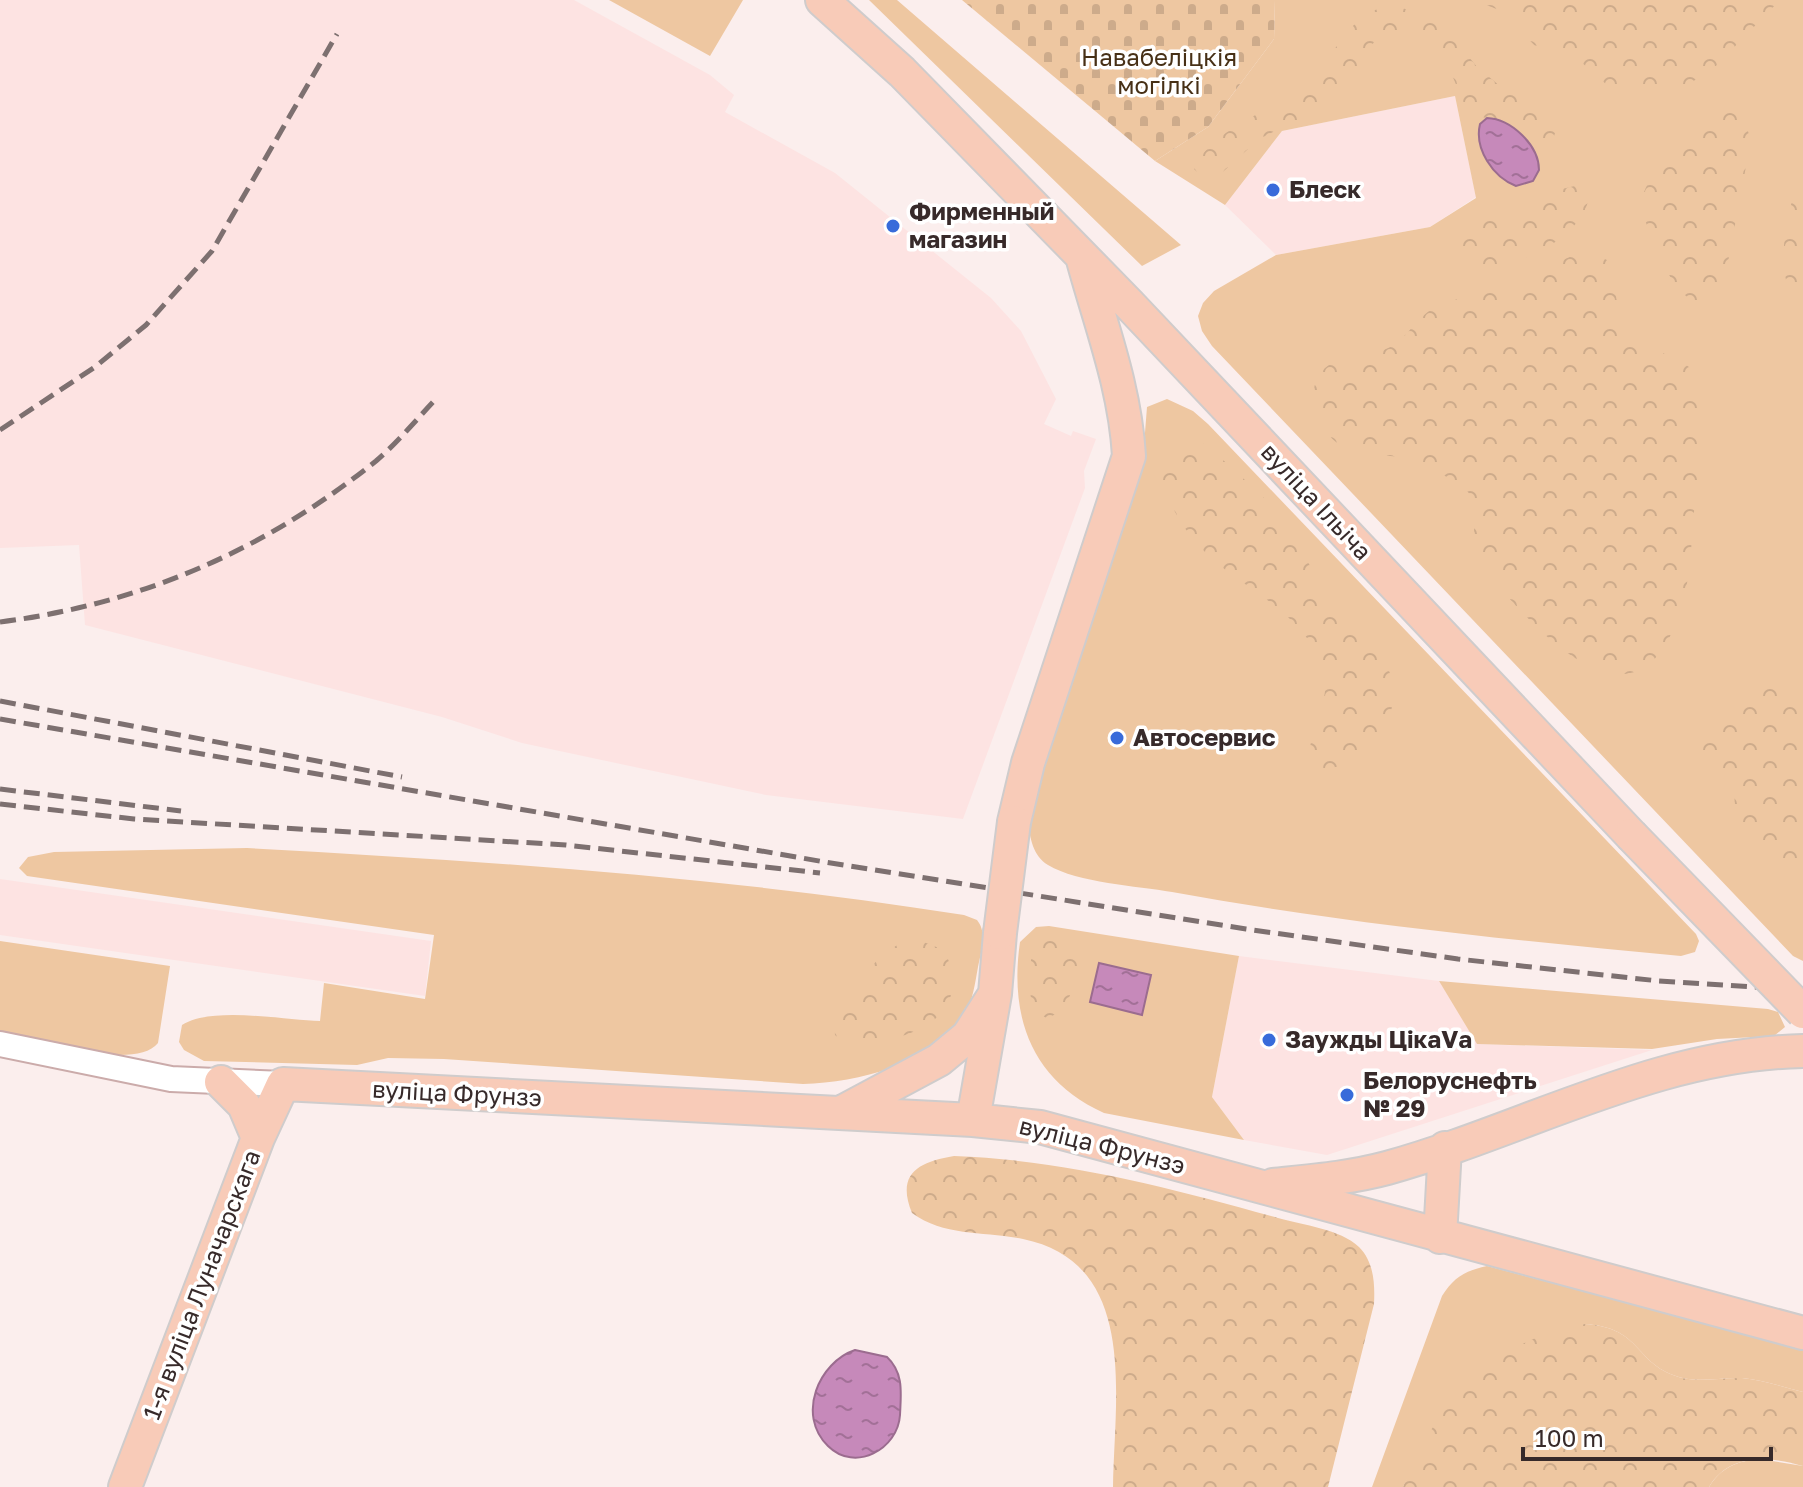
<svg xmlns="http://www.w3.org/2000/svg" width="1803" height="1487" font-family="'Golos Text',sans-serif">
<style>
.built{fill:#fde3e2}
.grass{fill:#eec7a1}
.forest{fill:url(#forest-crowns)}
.cemetery{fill:url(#cemetery-stones)}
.water{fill:url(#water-ripples);stroke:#9b6c8f;stroke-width:2}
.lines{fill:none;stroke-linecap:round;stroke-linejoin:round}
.minor-casing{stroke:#cbabaa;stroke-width:28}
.major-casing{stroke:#cfcccc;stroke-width:36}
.minor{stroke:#fff;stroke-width:24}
.major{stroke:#f8cbb8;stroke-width:32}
.rail{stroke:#7d7070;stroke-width:5;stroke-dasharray:16 8;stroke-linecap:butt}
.major-bridge-casing{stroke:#cfcccc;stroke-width:36;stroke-linecap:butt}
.major-bridge{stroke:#f8cbb8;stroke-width:32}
.poi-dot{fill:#386bda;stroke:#fff;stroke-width:3}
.labels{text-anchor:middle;stroke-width:7;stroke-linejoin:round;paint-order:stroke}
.park-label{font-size:24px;fill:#473016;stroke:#fff}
.poi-label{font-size:24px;font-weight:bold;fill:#372a2a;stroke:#fff;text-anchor:start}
.street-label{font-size:24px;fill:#372a2a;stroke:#fff}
</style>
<defs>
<pattern id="forest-crowns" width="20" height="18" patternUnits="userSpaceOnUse" patternTransform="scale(2)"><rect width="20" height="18" fill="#eec7a1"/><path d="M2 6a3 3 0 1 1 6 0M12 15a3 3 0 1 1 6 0" fill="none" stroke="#cdab8b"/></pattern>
<pattern id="cemetery-stones" width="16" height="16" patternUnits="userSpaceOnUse" patternTransform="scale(2)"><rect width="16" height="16" fill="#eec7a1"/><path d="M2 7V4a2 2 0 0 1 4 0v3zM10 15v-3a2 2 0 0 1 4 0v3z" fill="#cdab8b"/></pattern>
<pattern id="water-ripples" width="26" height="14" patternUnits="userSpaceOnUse" patternTransform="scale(2)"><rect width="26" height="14" fill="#c689ba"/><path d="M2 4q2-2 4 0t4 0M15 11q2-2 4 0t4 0" fill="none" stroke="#a27097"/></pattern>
</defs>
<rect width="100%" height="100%" fill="#fbeeed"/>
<!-- built -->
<path class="built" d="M0,0H574L710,75L734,95L725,112L835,173L991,298L1021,331L1056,399L1044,424L1071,436L1073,431L1096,439L1084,471L1085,488L963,819L766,795L522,743L442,717L85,625L79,545L0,548Z
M1455,96L1476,197L1430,227L1276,255L1225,205L1282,131Z
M0,879L431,941L425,996L0,935Z
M1239,956L1439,981L1478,1044L1652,1050L1327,1155L1244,1140L1212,1097Z"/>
<!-- grass -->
<path class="grass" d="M609,0H743L710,56Z
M869,0H897L1181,245L1142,266Z
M1275,0H1803V961L1793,956L1212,346L1202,331L1198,316L1203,303L1214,291L1276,255L1430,227L1476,198L1455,96L1282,131L1225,205L1155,161L1208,127L1274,39Z
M1167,399L1193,411L1208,424L1696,934L1699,941L1695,952L1681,956C1510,940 1341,923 1172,892C1137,886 1078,883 1048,865C1033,856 1030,838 1028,822L1058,709L1143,458L1147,407Z
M247,848C487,861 726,877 964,915L977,920C988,934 981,951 978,967C975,983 973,1001 964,1015C928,1065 861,1082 803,1084L444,1059L388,1058L357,1065L204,1061L184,1050L179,1042L182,1025C211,1006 285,1020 320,1021L324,983L425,999L434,935L27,876L19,868L28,857L54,852Z
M1049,926L1239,956L1212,1097L1244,1140L1104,1113C1032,1080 1009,1018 1020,942L1036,927Z
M0,941L170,966L158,1043C135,1072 35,1040 0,1033Z
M1439,981L1768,1009L1778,1012L1785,1027L1774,1036L1717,1039L1652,1049L1477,1044Z
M1487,1266L1803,1349V1392C1783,1387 1762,1380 1742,1378C1719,1377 1694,1384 1673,1375C1634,1360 1640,1327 1584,1324L1427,1439L1403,1487H1372L1442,1296C1454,1277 1465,1271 1487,1266Z
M1759,1459L1803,1466V1487H1709C1721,1467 1738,1461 1759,1459Z"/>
<!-- forest -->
<path class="forest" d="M1474,0H1780L1711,71L1681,88L1665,92L1633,91L1607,85L1580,61L1534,45L1504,12Z
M1392,5L1428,16L1444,26L1477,67L1506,91L1544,113L1555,133L1551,146L1537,148L1507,120L1470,116C1453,81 1444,36 1399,29L1374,42L1359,66L1316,111L1259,139L1215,179L1207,181L1194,169C1201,147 1238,123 1258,114C1269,109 1282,107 1292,100C1331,74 1339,14 1392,5Z
M1720,110C1742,113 1749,123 1750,145L1722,294C1688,340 1637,223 1643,196C1649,172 1697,121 1720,110Z
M1803,163V319C1769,271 1787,216 1803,163Z
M1583,184L1589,189C1594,235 1500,284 1464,257L1460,240L1465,231L1485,219L1525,212L1562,189Z
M1588,251L1609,261C1619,285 1612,311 1629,332C1651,358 1691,352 1702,386C1705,427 1697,471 1694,512C1691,544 1691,577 1681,608C1640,744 1542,638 1490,576C1460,540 1485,516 1468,492C1461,482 1417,461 1405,458C1373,452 1346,460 1324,429C1317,420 1312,408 1313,396C1314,381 1320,370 1333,362C1350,352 1369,356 1386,349C1407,341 1415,317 1436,307C1461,295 1491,294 1517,284C1542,274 1562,256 1588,251Z
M1198,441L1209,447C1235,472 1266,496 1287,525C1302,544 1309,569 1323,588C1360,639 1433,678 1368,745C1353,761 1337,773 1315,766L1309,755C1312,722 1335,695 1321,661C1316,651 1308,639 1301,630C1258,583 1206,572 1174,510C1168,497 1161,485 1163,470C1166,451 1180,444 1198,441Z
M1783,682L1803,693V871C1792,867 1741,833 1737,824C1732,814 1736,804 1734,793C1724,778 1703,770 1697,751C1690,723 1758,681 1783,682Z
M1047,937L1068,941L1079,957C1076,979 1071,1011 1047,1018L1033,1012L1029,984L1032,948Z
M916,939L944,950C980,1021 897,1048 842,1041L835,1035L834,1021C840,1012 848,1005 854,996C874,965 876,949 916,939Z
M954,1156C1065,1160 1171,1188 1278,1218C1303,1225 1340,1229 1359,1247C1374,1262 1375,1284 1374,1304L1328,1487H1113C1114,1398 1140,1263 1023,1239C984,1231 945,1237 912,1213C896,1174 918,1162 954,1156Z
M1584,1324C1640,1327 1634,1360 1673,1375C1694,1384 1719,1377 1742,1378C1762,1380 1783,1387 1803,1392V1466C1770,1456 1729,1453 1709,1487H1403C1438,1400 1489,1342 1584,1324Z"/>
<!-- cemetery -->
<path class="cemetery" d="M962,0H1275L1274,39L1208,127L1155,161Z"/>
<!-- water -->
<path class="water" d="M1487,118C1511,119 1539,145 1539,170L1533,181L1516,186C1493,177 1474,149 1480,124Z
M1099,963L1151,975L1142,1015L1090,1002Z
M855,1350L887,1357C904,1373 901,1393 900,1415C898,1449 855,1473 828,1446C796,1415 819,1362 855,1350Z"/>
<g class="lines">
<defs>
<path id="minor" d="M0,1044L171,1079L283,1084"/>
<path id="major" d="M822,0L902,72L1128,303L1631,835
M1014,822L1028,763L1129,456C1125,387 1101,326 1083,260
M221,1082L244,1105L258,1138
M840,1113L939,1060L968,1036L995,994
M973,1120L995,994L1000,933
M1273,1185C1311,1181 1350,1178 1387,1168C1527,1129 1655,1054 1803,1051
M1440,1237L1445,1148
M125,1487L258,1138L283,1084L973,1120L1040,1127L1803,1333"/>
</defs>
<!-- minor casing -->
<use href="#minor" class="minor-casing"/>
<!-- major casing -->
<use href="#major" class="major-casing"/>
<!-- minor -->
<use href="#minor" class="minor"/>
<!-- major -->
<use href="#major" class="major"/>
<!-- rail -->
<path class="rail" d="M0,430L95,367L146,325L212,251L337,34
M0,622C141,604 265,550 376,461C397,443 416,420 435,400
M0,701L402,777
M0,719L825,862L1246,929L1458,959L1659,981L1803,990
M0,789L181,811
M0,804L134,819L566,845L820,873"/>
<defs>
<path id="major-bridge" d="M1631,835L1803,1012
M1000,933L1014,822"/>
</defs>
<!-- major-bridge casing -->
<use href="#major-bridge" class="major-bridge-casing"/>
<!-- major-bridge -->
<use href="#major-bridge" class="major-bridge"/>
</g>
<!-- markers -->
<g class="poi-dot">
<circle cx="1273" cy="190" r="8"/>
<circle cx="893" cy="226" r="8"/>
<circle cx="1117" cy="738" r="8"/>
<circle cx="1269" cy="1040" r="8"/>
<circle cx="1347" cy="1095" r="8"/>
</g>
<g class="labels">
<!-- park labels -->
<g class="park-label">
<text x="1159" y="66">Навабеліцкія<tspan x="1159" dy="28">могілкі</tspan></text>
</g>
<!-- poi labels -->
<g class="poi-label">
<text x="1289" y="198">Блеск</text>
<text x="909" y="220">Фирменный<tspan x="909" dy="28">магазин</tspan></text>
<text x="1133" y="746">Автосервис</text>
<text x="1285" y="1048">Заужды ЦікаVа</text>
<text x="1363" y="1089">Белоруснефть<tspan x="1363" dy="28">№ 29</tspan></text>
</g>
<!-- street labels -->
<g class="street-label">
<text transform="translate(1316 502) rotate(47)" y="8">вуліца Ільіча</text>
<text transform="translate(457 1094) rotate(3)" y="8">вуліца Фрунзэ</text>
<text transform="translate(1102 1146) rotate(14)" y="8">вуліца Фрунзэ</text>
<text transform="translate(202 1285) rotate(-69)" y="8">1-я вуліца Луначарскага</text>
</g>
</g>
<!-- scale -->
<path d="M1523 1447v12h248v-12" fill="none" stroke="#372a2a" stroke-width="4"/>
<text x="1535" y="1447" font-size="24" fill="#372a2a" stroke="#ffffff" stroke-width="6" paint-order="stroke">100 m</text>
</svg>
